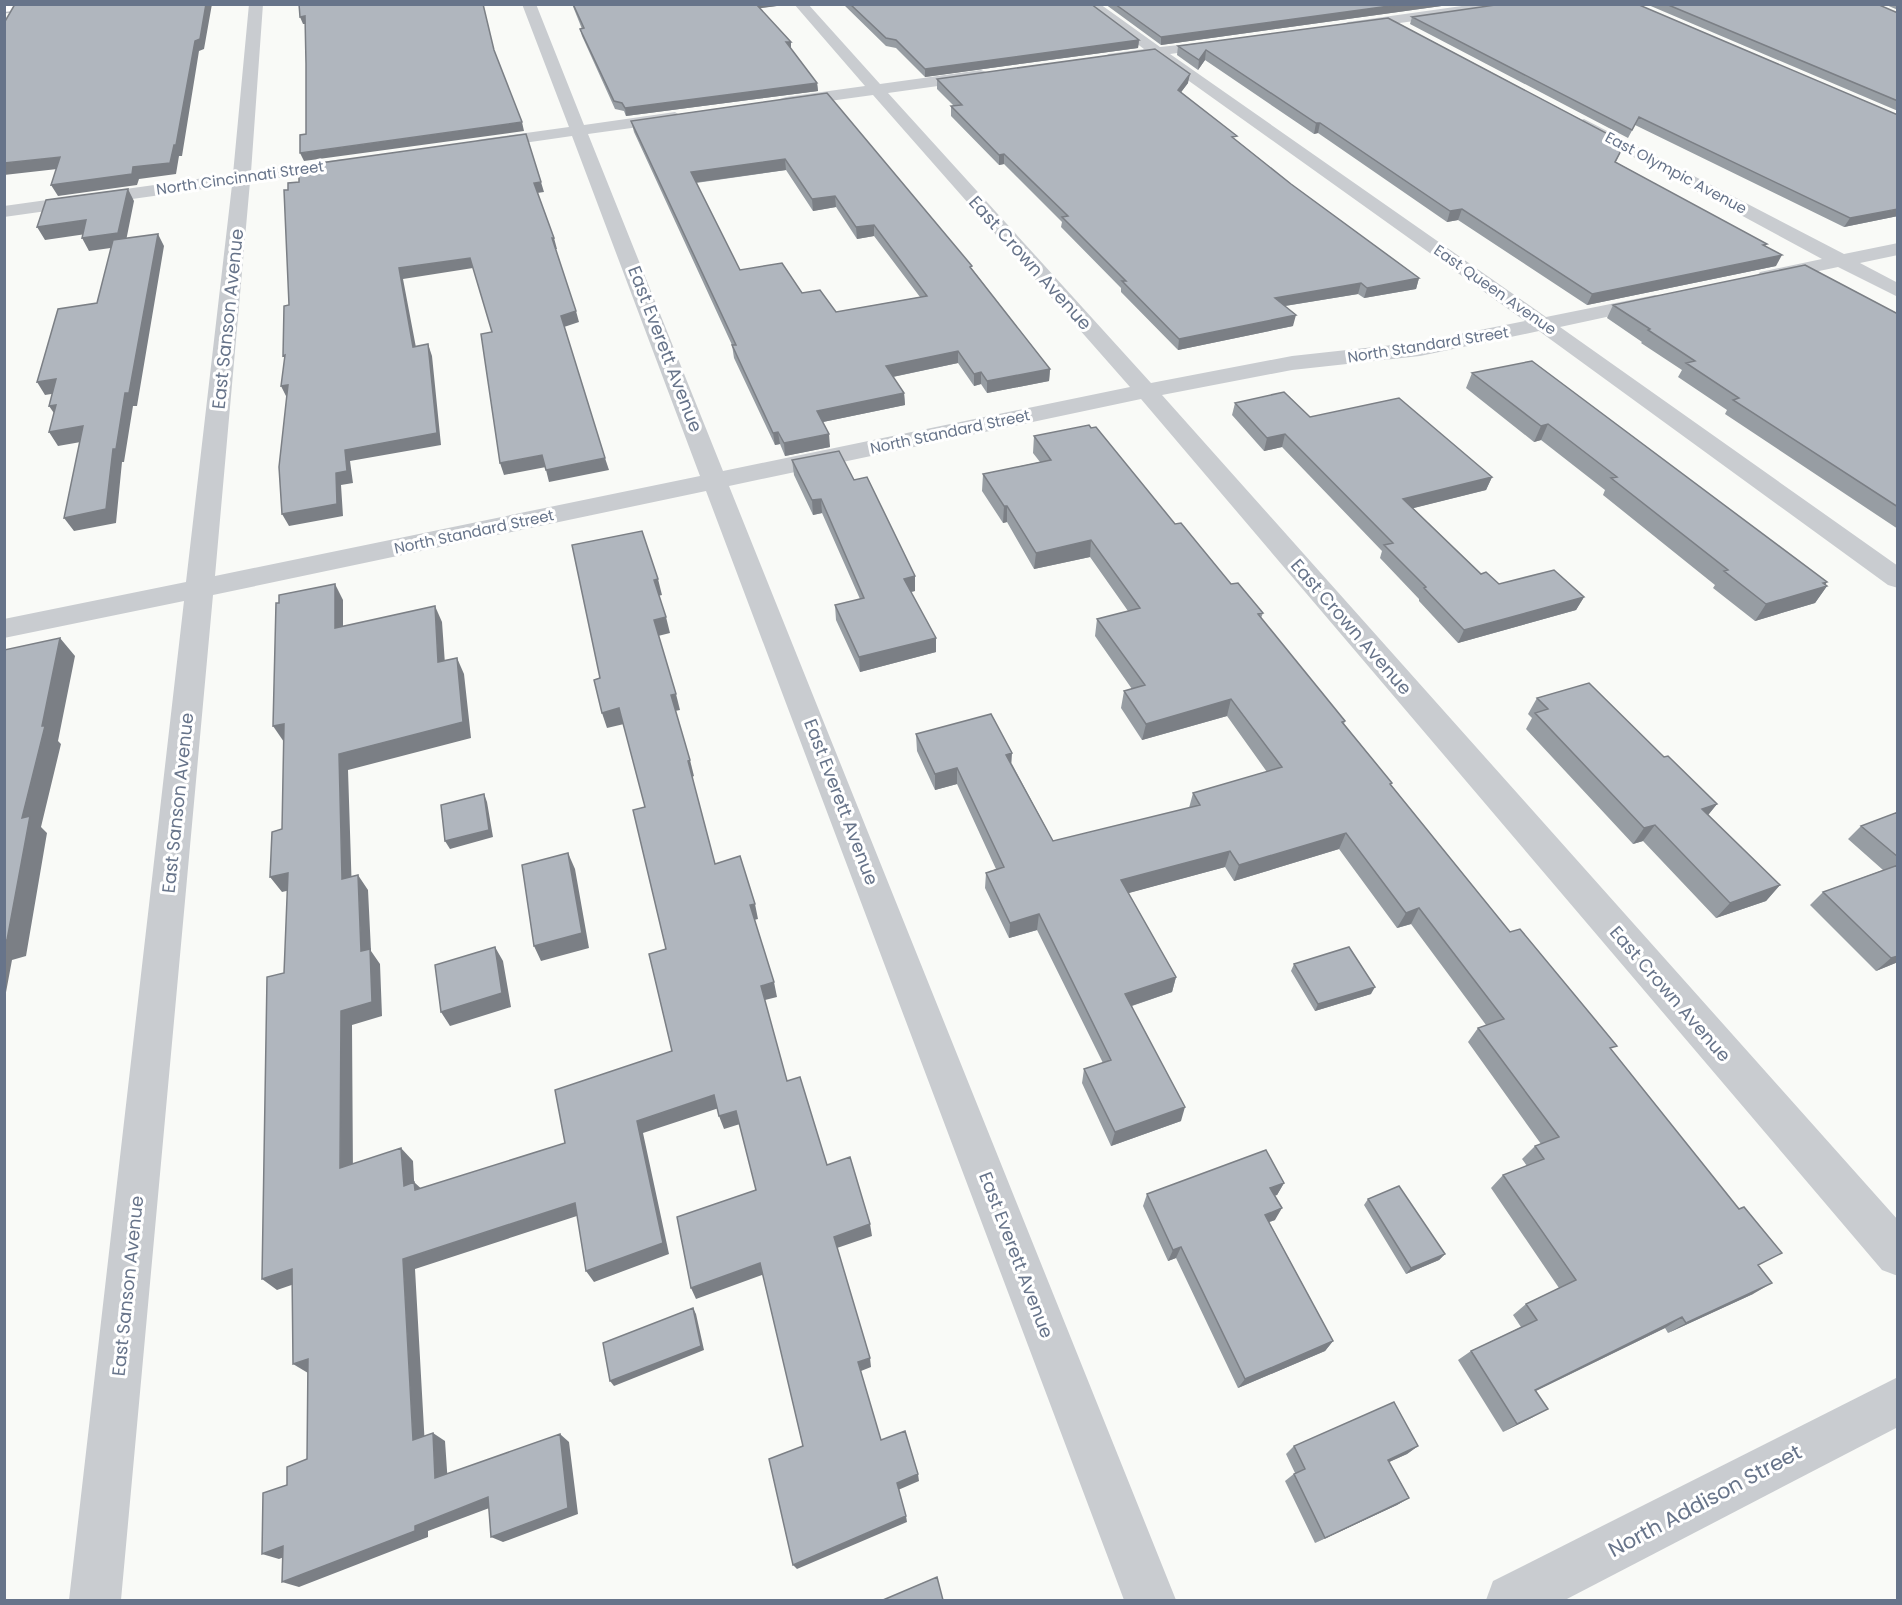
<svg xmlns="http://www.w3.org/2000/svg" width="1902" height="1605" font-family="Poppins,sans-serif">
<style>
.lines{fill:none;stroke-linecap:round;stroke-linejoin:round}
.primary-casing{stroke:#bcbfc4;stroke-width:3}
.minor{fill:#c9ccd0;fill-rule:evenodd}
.tertiary{fill:#c9ccd0;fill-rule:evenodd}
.primary{fill:#fff;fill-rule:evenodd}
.wall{fill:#979da3;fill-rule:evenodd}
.shaded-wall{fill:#7b7f85}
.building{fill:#b0b6be;stroke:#7b7f85;stroke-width:1.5;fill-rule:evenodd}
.labels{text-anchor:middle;stroke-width:6;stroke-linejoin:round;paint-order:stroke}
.far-street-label{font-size:15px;fill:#67748a;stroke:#fff}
.street-label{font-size:18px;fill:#67748a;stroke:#fff}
.near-street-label{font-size:21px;fill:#67748a;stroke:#fff}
</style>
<rect width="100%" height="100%" fill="#f9faf7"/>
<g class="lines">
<defs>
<path id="primary" d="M4,4H47L41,8L4,12Z"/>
</defs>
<!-- primary casing -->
<use href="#primary" class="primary-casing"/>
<!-- minor -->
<path class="minor" d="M249,4H263L251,172L343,159L349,160L352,164L349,168L343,169L250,182L215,576L700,476L572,136L483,149L477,148L475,144L477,140L483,139L569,127L522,4H536L584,125L675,112L683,117L675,122L588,134L723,471L1130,387L873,95L786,107L780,105L778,102L780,99L786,97L865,86L794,4H808L880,84L981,70L986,72L989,75L986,78L981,80L888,93L1151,383L1292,356L1420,342L1525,321L1154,56L1108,60L1106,57L1108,54L1144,49L1084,4H1100L1160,47L1227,40L1229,43L1222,47L1170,54L1546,317L1655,295L1662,297L1665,301L1662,305L1560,327L1898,566V588L1888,585L1539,331L1420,356L1292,370L1162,395L1898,1220V1276L1882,1270L1141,399L729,486L1176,1600H1124L706,491L213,595L121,1600H69L184,601L4,638V619L186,582L232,185L4,217V206L233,174Z
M1476,4H1516L1510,8L1348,30L1341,26L1348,22Z
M1584,119L1844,254L1898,243V255L1860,263L1898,283V297L1838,267L1767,282L1760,280L1757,276L1760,272L1822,259L1578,127L1576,124L1578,121Z"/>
<!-- tertiary -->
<path class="tertiary" d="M1898,1377V1427L1565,1600H1486L1493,1581Z"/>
<!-- primary -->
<use href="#primary" class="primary"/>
</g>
<!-- wall -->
<path class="wall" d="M572,4H792L760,8L817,83L818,91L626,116L624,111L615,109L582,36L580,29H582Z
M843,4H1091L1139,40L1138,48L925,77L896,48L886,46Z
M1105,4H1456L1161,45Z
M1646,4H1877L1898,13V111Z
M1884,4H1898V10Z
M1412,17L1898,216L1844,227L1635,125L1628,138L1410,24Z
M1388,18L1625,143L1616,162L1766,246L1776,266L1587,305L1458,220L1447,222L1318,133L1314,134L1205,60L1198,70L1177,55L1178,46Z
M937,79L1188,83L1181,92L1236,140L1291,184L1419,278L1416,289L1364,298L1358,294L1285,306L1293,326L1178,350L1121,292V288L1061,227L1062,222L1004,164L999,165L951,116V106H954L937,89Z
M827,93L972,269L1050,369L1049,381L987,393L981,384L974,386L958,363L893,377L904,393L905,405L823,422L830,447L785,456L780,444L775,445L734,358L732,345L634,132L631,121ZM786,170L813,211L836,207L857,239L874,236L920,297L836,312L802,293L740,270L696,183Z
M1613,305L1898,314V529L1725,414L1727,410L1678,377L1682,370L1641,343L1642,342L1607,318Z
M1472,373L1825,585L1827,586L1815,603L1755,621L1713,588L1715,585L1603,495L1605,490L1541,440L1534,442L1466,388Z
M1235,403L1310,417L1492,477L1486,490L1413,508L1481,574L1499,584L1584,597L1576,610L1458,643L1419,601V599L1380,558L1382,551L1282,447L1264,451L1232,415Z
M1034,436L1175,524L1231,584L1263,613L1261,618L1345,721L1344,724L1392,783L1391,785L1510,932L1612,1051L1759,1266L1753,1294L1668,1333L1665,1328L1536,1391L1533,1417L1503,1432L1458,1360L1471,1351L1521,1327L1513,1315L1526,1304L1559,1288L1491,1188L1503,1175L1527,1166L1522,1159L1535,1146L1541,1144L1468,1042L1478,1028L1486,1025L1411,924L1397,928L1339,849L1234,881L1225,867L1128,893L1176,977L1172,992L1132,1006L1181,1121L1111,1146L1082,1083L1084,1069L1103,1063L1037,930L1009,938L985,888L986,873L996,869L957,784L935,790L917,751L916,734L1012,764L1053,841L1189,808L1193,793L1267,772L1227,716L1142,740L1121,708L1124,691L1132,689L1095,636L1097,619L1128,611L1090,557L1034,569L1007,522L1003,523L982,491L983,474L1040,462L1033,453Z
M792,460L854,480L915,576V591L911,592L936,652L860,672L836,620L835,605L860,599L822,513L813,515L794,475Z
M1537,698L1664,757L1717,804L1708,815L1780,885L1766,901L1716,918L1643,841L1633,844L1526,729L1532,718L1528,714Z
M1898,812V962L1876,971L1810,905L1823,892L1883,870L1848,839L1861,826Z
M1294,964L1371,994L1315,1011L1291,971Z
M1284,1183L1277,1195H1275V1220L1269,1222L1333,1341L1325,1351L1238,1388L1176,1258L1168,1261L1143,1206L1147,1194Z
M1368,1199L1445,1254L1439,1260L1406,1274L1364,1205Z
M1294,1446H1418L1407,1454L1389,1462L1409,1498L1397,1505L1315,1543L1285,1481L1295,1473L1286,1454Z"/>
<!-- shaded-wall -->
<path class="shaded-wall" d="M206,4H212L204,49L199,51L182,156H179L176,174L139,179L137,185L58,196L51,185L133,167L195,41Z
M754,4H792L754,9Z
M1404,4H1456L1161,45V37Z
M305,16L308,24H303L300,17Z
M1139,40L1138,48L925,77V69Z
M786,42H791V49Z
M1206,50L1205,60L1198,70L1199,60Z
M1190,74L1188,83L1176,99L1178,90Z
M817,83L818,91L626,116L625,108Z
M522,122L524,131L304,161L300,153Z
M1316,123H1320L1318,133L1314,134Z
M1004,154V164L999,165V155Z
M60,157L66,168L4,175V163Z
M785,159L786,170L692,183L691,172Z
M541,182L544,192L537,193L534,183Z
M128,189L134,201L125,246L89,251L82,238Z
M835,196L836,207L813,211L812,199Z
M1462,209L1458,220L1447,222L1450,211Z
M1898,209V216L1844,227L1850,218Z
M86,220L93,233L45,240L37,227Z
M874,225V236L857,239L856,227Z
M158,234L164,246L137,406H133L124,462H122L116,523L74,531L64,518L113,449Z
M552,238H554L557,249H555Z
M1782,255L1776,266L1587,305L1592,294Z
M470,258L473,268L403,279L418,358L413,347L399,268Z
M1419,278L1416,289L1364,298L1367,288Z
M1361,283L1358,294L1272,308L1275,298Z
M576,311L579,322L564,327L561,316Z
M1296,315L1293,326L1178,350L1179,339Z
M428,344L432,356L441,445L350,461L353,483L341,485L343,516L289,526L282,514L345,450Z
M958,351V363L887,378L886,366Z
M1050,369L1049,381L987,393V381Z
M981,372V384L974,386V374Z
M56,379L64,392L45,395L37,382Z
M288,385L287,398L281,386Z
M904,393L905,405L818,423L817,411Z
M56,405L58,419L49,406Z
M1548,424L1541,440L1534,442L1541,426Z
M83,426L92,440L58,446L49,432Z
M778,432L780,444L775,445L773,433Z
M829,434L830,447L785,456L784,443Z
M1285,434L1282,447L1264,451L1267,438Z
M542,455L546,467L504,475L500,463Z
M605,458L609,470L549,482L546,470Z
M1492,477L1486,490L1398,512L1403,499Z
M821,499L822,513L813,515L812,500Z
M1004,506H1007V522L1003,523Z
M1091,540L1090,557L1034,569L1036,553Z
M915,576V591L905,593L904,579Z
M658,579L662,595L658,596L654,580Z
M1827,582L1823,588L1827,586L1815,603L1755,621L1766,604Z
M335,584L343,600V644L335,628Z
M1584,597L1576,610L1458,643L1464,630Z
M435,606L442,622L446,678L438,662Z
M666,617L670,633L658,636L654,620Z
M60,638L75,656L58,741L61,744L41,827L47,833L26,956L12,960L4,1003V940L22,818Z
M936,638V652L860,672L859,657Z
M457,658L464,674L471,738L348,770L352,894L342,879L339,754Z
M676,694L680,710L675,711L671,695Z
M1231,699L1227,716L1142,740L1146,724Z
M619,708L624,724L607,728L602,713Z
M284,724L295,739L284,742L273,726Z
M1012,753L1011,769L1006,755Z
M690,760L694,776L692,777L688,761Z
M957,768V784L935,790V774Z
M484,794L487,802L493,837L450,849L445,841Z
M1717,804L1704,820L1702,809Z
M1655,825L1643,841L1633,844L1644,828Z
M1346,833L1339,849L1234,881L1239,865Z
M1230,851L1225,867L1118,896L1121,880Z
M568,853L575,869L589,948L541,961L534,946Z
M288,873L299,888L282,892L270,877Z
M358,875L368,890L371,951L380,964L382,1016L352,1025L353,1180L340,1168L341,1011L361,951Z
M1780,885L1766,901L1716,918L1730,903Z
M755,904L758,919L754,920L750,905Z
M1419,908L1411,924L1397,928L1406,913Z
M1039,914L1037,930L1009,938L1010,923Z
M495,947L503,961L511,1007L450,1026L441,1012Z
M1898,956V962L1876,971L1891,958Z
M1176,977L1172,992L1122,1009L1125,994Z
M774,982L777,997L765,1000L761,986Z
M1375,987L1371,994L1315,1011L1318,1004Z
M714,1095L719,1108L643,1133L669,1254L594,1282L586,1271L637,1121Z
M1185,1107L1181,1121L1111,1146L1115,1132Z
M736,1111L740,1124L724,1129L719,1116Z
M401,1148L413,1161L415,1198L404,1186Z
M414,1182L426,1193L415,1190Z
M1284,1183L1277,1195L1264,1200L1270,1188Z
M575,1203L583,1214L415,1269L425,1447L413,1440L403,1259Z
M1282,1208L1275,1220L1258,1226L1265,1215Z
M870,1224L872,1236L837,1248L834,1237Z
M1181,1247L1176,1258L1168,1261L1173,1250Z
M1445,1254L1439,1260L1406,1274L1411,1268Z
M760,1263L765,1274L696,1299L691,1288Z
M292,1269L306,1280L277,1290L262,1279Z
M1772,1283L1753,1294L1668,1333L1686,1323Z
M693,1308L696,1314L704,1350L614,1386L610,1381Z
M1682,1317L1665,1328L1521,1398L1535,1390Z
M1333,1341L1325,1351L1238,1388L1245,1379Z
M870,1358L871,1367L861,1371L858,1362Z
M308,1359V1373L293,1364Z
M1548,1409L1533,1417L1503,1432L1517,1424Z
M433,1433L445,1441L448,1485L435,1478Z
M560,1434L569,1442L578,1514L503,1542L491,1537Z
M1418,1446L1407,1454L1378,1467L1388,1460Z
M918,1474L919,1481L898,1490L897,1483Z
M488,1497L500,1504L428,1531V1537L299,1587L282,1582L415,1526Z
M1409,1498L1397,1505L1315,1543L1325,1538Z
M906,1516L907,1522L797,1569L793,1565Z
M283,1546L299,1551L279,1559L262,1554Z"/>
<!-- building -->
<path class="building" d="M15,4H206L200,39L195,41L176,145H174L170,163L133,167L132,174L51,185L60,157L4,163V23Z
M299,4H483L494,50L522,122L300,153V135L306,134V64L305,16L300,17Z
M573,4H756L791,42H786L817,83L625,108L622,103L614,101L580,29L584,28Z
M850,4H1091L1139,40L925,69L896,40L886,38Z
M1115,4H1404L1161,37Z
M1502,4H1637L1898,115V209L1850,218L1639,117L1632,130L1412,17Z
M1666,4H1877L1898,13V101Z
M1388,18L1625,143L1615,162L1767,244L1763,245L1782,255L1592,294L1462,209L1450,211L1320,123H1316L1206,50L1199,60L1178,46Z
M1155,49L1190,74L1178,90L1237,136L1232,137L1291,184L1419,278L1367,288L1361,283L1275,298L1296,315L1179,339L1122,281H1126L1062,217L1068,216L1004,154L999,155L951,106L962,105L937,79Z
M827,93L972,266L970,267L1050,369L987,381L981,372L974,374L958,351L886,366L904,393L817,411L829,434L784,443L778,432L773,433L732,345H736L631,121ZM785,159L812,199L835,196L856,227L874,225L927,296L836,312L820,290L802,293L782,263L740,270L691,172Z
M526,134L541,182L534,183L554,238H552L576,311L561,316L605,458L546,470L542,455L500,463L481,334L492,332L470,258L399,268L413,347L428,344L437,433L345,450L347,471L336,473L337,504L282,514L279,467L288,385L281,386L285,355L283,356L284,306L289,305L284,190H288V183L299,182V166Z
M128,189L118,233L82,238L86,220L37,227L46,200Z
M158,234L129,393H125L116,449H113L106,509L64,518L83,426L49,432L56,405L49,406L56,379L37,382L58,309L97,303L113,240Z
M1805,265L1898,314V507L1733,400L1739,398L1686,363L1695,361L1648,330L1650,329L1613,305Z
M1532,361L1827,582L1823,583L1827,586L1766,604L1724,571L1728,570L1611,478L1617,477L1548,424L1541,426L1472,373Z
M1284,392L1310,417L1399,398L1492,477L1403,499L1481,574L1486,572L1499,584L1554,570L1584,597L1464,630L1424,588L1426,587L1384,545L1393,543L1285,434L1267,438L1235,403Z
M1089,425L1091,428L1096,427L1175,524L1181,523L1231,584L1238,583L1263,613L1258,614L1345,721L1342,722L1392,783L1390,784L1510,932L1520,929L1617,1046L1610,1048L1739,1209L1744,1207L1782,1253L1758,1265L1772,1283L1686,1323L1682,1317L1535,1390L1548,1409L1517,1424L1471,1351L1537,1320L1526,1304L1576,1280L1503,1175L1544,1159L1535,1146L1559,1137L1478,1028L1504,1019L1419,908L1406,913L1346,833L1239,865L1230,851L1121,880L1176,977L1125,994L1185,1107L1115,1132L1084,1069L1111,1060L1039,914L1010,923L986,873L1004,867L957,768L935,774L916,734L991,714L1012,753L1006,755L1053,841L1200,805L1193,793L1282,767L1231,699L1146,724L1124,691L1145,685L1097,619L1140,608L1091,540L1036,553L1007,506H1004L983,474L1051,460L1034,436Z
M839,451L854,480L867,477L915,576L904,579L936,638L859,657L835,605L864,598L821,499L812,500L792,460Z
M642,531L658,579L654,580L666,617L654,620L676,694L671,695L690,760L688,761L715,864L740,856L755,904L750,905L774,982L761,986L787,1081L800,1077L827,1165L850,1157L870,1224L834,1237L870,1358L858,1362L881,1440L905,1431L918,1474L897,1483L906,1516L793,1565L769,1459L803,1446L760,1263L691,1288L677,1217L756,1190L736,1111L719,1116L714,1095L637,1121L663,1243L586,1271L575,1203L403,1259L413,1440L433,1433L435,1478L560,1434L568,1508L491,1537L488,1497L415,1526V1531L282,1582L283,1546L262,1554L263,1493L287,1485V1467L307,1459L308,1359L293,1364L292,1269L262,1279L267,977L284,973L288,873L270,877L272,832L282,829L284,724L273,726L276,603H279V595L335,584V628L435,606L438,662L457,658L463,722L339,754L342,879L358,875L361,951L370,949L372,1002L341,1011L340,1168L401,1148L404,1186L414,1182L415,1190L565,1143L555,1090L672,1051L649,954L666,949L633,810L645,807L619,708L602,713L594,680L600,678L572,545Z
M60,638L42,726H45L22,818L30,816L7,940H4V650Z
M1589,683L1664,757L1668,756L1717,804L1702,809L1780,885L1730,903L1655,825L1644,828L1535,713L1548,709L1537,698Z
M484,794L489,830L445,841L441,805Z
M1898,812V857L1861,826Z
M568,853L582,933L534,946L522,865Z
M1898,865V956L1891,958L1823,892Z
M495,947L502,993L441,1012L435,965Z
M1349,947L1375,987L1318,1004L1294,964Z
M1266,1150L1284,1183L1270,1188L1282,1208L1265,1215L1333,1341L1245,1379L1181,1247L1173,1250L1147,1194Z
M1399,1186L1445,1254L1411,1268L1368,1199Z
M693,1308L701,1346L610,1381L603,1343Z
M1394,1402L1418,1446L1388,1460L1409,1498L1325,1538L1294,1474L1305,1469L1294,1446Z
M937,1577L943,1600H883Z"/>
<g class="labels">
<!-- far-street labels -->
<g class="far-street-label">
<text transform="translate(1676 173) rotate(28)" y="5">East Olympic Avenue</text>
<text transform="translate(240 178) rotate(-8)" y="5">North Cincinnati Street</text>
<text transform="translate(1495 290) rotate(35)" y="5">East Queen Avenue</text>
<text transform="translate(1428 345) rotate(-9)" y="5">North Standard Street</text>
<text transform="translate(950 432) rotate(-12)" y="5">North Standard Street</text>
<text transform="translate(474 532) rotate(-12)" y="5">North Standard Street</text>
</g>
<!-- street labels -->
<g class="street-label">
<text transform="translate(1030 263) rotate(48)" y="6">East Crown Avenue</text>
<text transform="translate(228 319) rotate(-84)" y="6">East Sanson Avenue</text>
<text transform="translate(665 349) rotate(69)" y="6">East Everett Avenue</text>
<text transform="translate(1351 627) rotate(49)" y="6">East Crown Avenue</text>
<text transform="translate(841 802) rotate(69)" y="6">East Everett Avenue</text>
<text transform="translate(178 803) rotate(-84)" y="6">East Sanson Avenue</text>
<text transform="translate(1670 994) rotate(49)" y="6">East Crown Avenue</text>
<text transform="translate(1016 1255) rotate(69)" y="6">East Everett Avenue</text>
<text transform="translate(128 1286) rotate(-84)" y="6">East Sanson Avenue</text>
</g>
<!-- near-street labels -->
<g class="near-street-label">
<text transform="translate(1705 1501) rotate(-28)" y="7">North Addison Street</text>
</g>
</g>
<!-- border -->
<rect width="1902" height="1605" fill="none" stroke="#67748a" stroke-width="12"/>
</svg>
